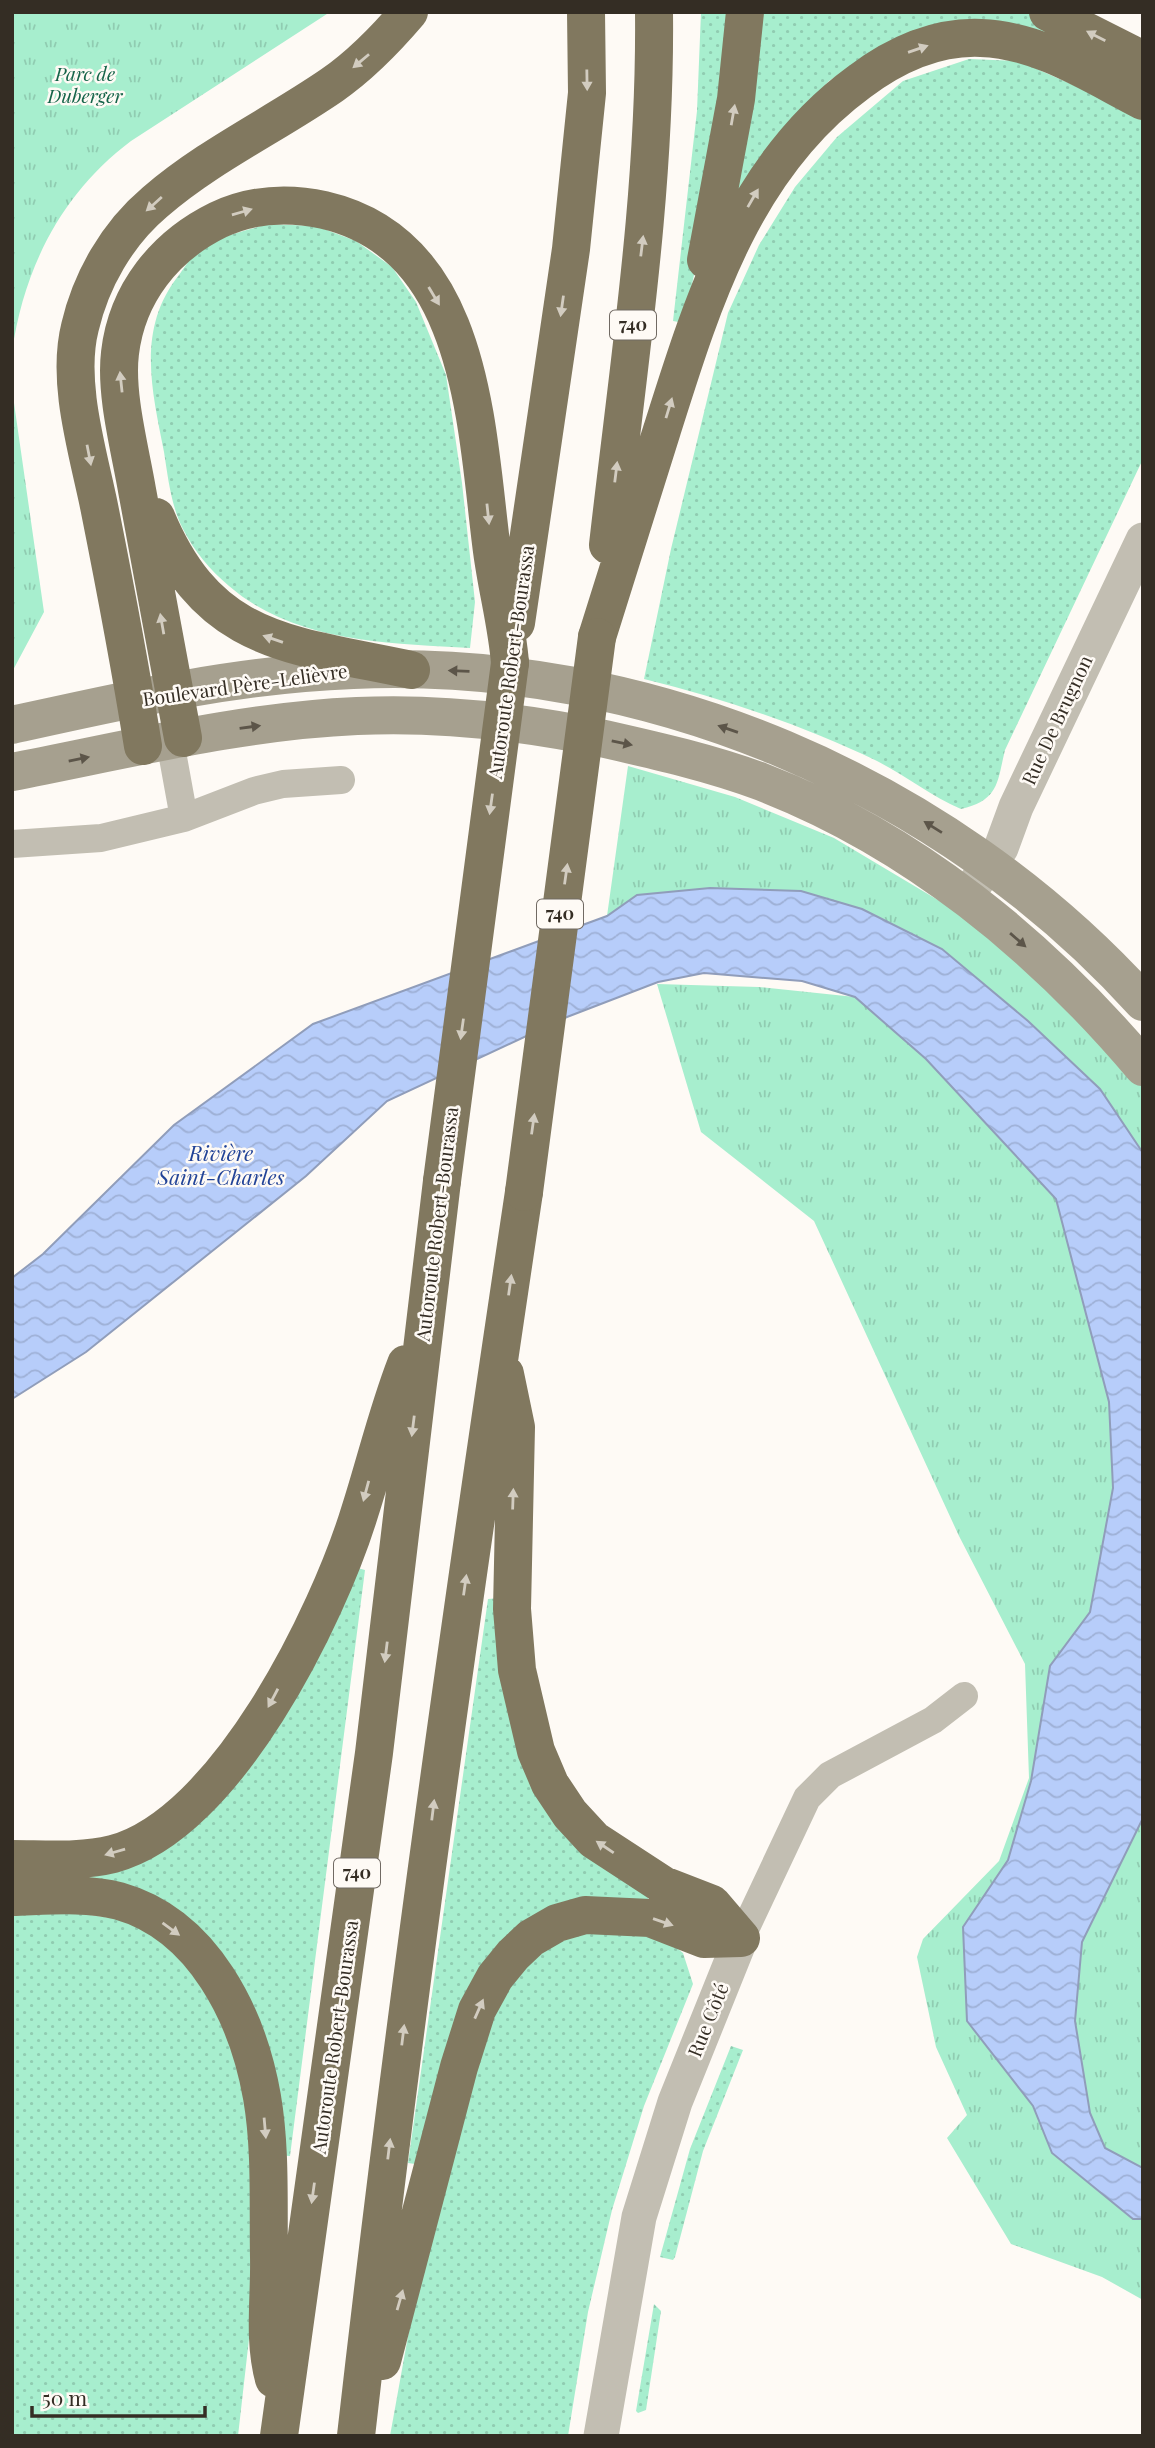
<svg xmlns="http://www.w3.org/2000/svg" width="1155" height="2448" font-family="'Playfair Display',serif">
<style>
.grass{fill:url(#grass-dots)}
.park{fill:url(#park-tufts)}
.water{fill:url(#water-waves);stroke:#909dba;stroke-width:2}
.lines{fill:none;stroke-linecap:round;stroke-linejoin:round}
.minor{stroke:#c2beb2;stroke-width:28}
.tertiary{stroke:#c2beb2;stroke-width:35}
.secondary{stroke:#a6a08f;stroke-width:38}
.motorway{stroke:#81785f;stroke-width:38}
.motorway-bridge{stroke:#81785f;stroke-width:38}
.oneway{fill:#d2ccc0}
.oneway2{fill:#5c5549}
.labels{text-anchor:middle;stroke-width:5;stroke-linejoin:round;paint-order:stroke}
.shield{fill:#fefaf5;stroke:#716a63;stroke-width:2}
.shield-label{font-size:18px;font-weight:bold;fill:#342d24}
.park-label{font-size:19px;font-style:italic;fill:#156449;stroke:#fefaf5}
.street-label{font-size:19px;fill:#342d24;stroke:#fefaf5}
.water-label{font-size:21px;font-style:italic;fill:#224397;stroke:#fefaf5}
</style>
<defs>
<pattern id="grass-dots" width="8" height="8" patternUnits="userSpaceOnUse" patternTransform="scale(1.75)"><rect width="8" height="8" fill="#a7eece"/><path d="M2 2h.1M6 6h.1" fill="none" stroke="#90ccb1" stroke-width="1.8" stroke-linecap="round"/></pattern>
<pattern id="park-tufts" width="24" height="20" patternUnits="userSpaceOnUse" patternTransform="scale(1.75)"><rect width="24" height="20" fill="#a7eece"/><path d="M3 7l-1-3M5 7V3M7 7l1-3M15 17l-1-3M17 17v-4M19 17l1-3" fill="none" stroke="#90ccb1"/></pattern>
<pattern id="water-waves" width="16" height="10" patternUnits="userSpaceOnUse" patternTransform="scale(1.75)"><rect width="16" height="10" fill="#b7cdfa"/><path d="M0 5q4-4 8 0t8 0" fill="none" stroke="#9eb0d6"/></pattern>
</defs>
<rect width="100%" height="100%" fill="#fefaf5"/>
<!-- grass -->
<path class="grass" d="M701,12H738L729,107L684,323L673,321L697,111Z
M753,12H1028L1143,71V84L1046,39L883,45L829,81L776,137L735,197Z
M969,59L1019,61L1143,116V459L1005,750C997,783 999,800 961,809C931,796 906,776 877,761C803,725 724,699 644,679L671,549L728,313L759,245L795,187L837,137L903,81Z
M268,224L316,226L356,241L392,267L416,302L446,375L462,483L475,602L470,648C388,643 295,643 229,586C210,570 194,551 183,529C171,506 168,477 164,452C152,390 136,329 179,275C185,267 191,256 199,250C218,236 245,231 268,224Z
M354,1567L365,1570L290,2156L276,2155L240,1994L85,1886V1873L149,1856Z
M500,1598L532,1771L651,1892L646,1904L522,1930L422,2165L408,2163L488,1599Z
M50,1909L138,1922L187,1959L235,2048L248,2110L256,2277L238,2436H12V1916Z
M577,1932L661,1935L683,1953L693,1984L644,2106L612,2210L588,2312L568,2436H390L412,2314L478,2050L515,1966Z
M731,2046L743,2050L703,2151L675,2257L673,2260L660,2257L690,2149Z
M654,2304L661,2311L646,2410L638,2413L636,2411Z"/>
<!-- park -->
<path class="park" d="M12,12H330L131,141C62,193 24,267 12,352Z
M12,389L44,612L12,672Z
M628,766L735,797L834,838L958,912L1057,997L1143,1083V1153L1100,1089L1028,1021L942,949L607,916Z
M657,984L759,987L855,997L926,1059L1056,1199L1109,1402L1113,1488L1090,1612L1050,1666L1031,1781L1008,1860L963,1927L967,2021L1033,2106L1052,2153L1133,2218L1143,2219V2300L1102,2277L1011,2244L947,2138L967,2115L936,2047L917,1957L923,1939L999,1861L1029,1778L1025,1664L959,1536L814,1221L701,1132Z
M1143,1818V2168L1105,2148L1090,2113L1075,2021L1082,1942Z"/>
<!-- water -->
<path class="water" d="M710,888L801,891L862,909L942,949L1028,1021L1100,1089L1143,1153V1818L1082,1942L1075,2021L1090,2113L1105,2148L1143,2168V2219H1133L1052,2153L1033,2106L967,2021L963,1927L1008,1860L1031,1781L1050,1666L1090,1612L1113,1488L1109,1402L1056,1199L926,1059L855,997L802,981L704,973L658,982L567,1017L387,1101L306,1176L86,1352L12,1399V1278L43,1254L174,1125L313,1024L607,916L637,895Z"/>
<g class="lines">
<!-- minor -->
<path class="minor" d="M170,741L184,818
M12,844L101,838L184,818L254,791L283,784L341,780
M741,1938L807,1798L830,1775L933,1720L964,1696"/>
<!-- tertiary -->
<path class="tertiary" d="M972,888L1001,848L1016,807L1143,540
M601,2436L639,2217L675,2102L741,1938"/>
<!-- secondary -->
<path class="secondary" d="M12,725C125,700 238,674 353,670C647,657 946,784 1143,1002
M12,772C126,750 241,721 357,716C441,712 524,722 605,739C658,751 711,763 762,782C912,840 1040,945 1143,1067"/>
<!-- motorway -->
<path class="motorway" d="M1048,12L1143,60
M706,260L736,99L745,12
M156,517C209,645 290,644 411,670
M608,545C628,368 656,190 654,12
M516,623L571,249L587,93L586,12
M597,637C619,568 640,499 662,430C703,300 744,166 859,82C895,55 935,36 981,38C1040,40 1092,75 1143,101
M183,738C167,656 152,573 137,490C130,449 115,394 120,353C127,293 165,246 218,220C252,204 288,202 324,210C475,245 476,429 492,551C497,589 507,625 510,663
M143,746C130,665 115,586 99,506C88,452 66,382 80,327C91,280 117,234 155,202C208,156 274,125 332,85C361,65 386,39 409,12
M505,1374L516,1427L512,1609L517,1670L536,1751L550,1784L570,1814L594,1840L663,1885L712,1904L741,1938
M12,1859C45,1859 81,1862 113,1854C226,1824 328,1616 360,1511C376,1461 387,1413 406,1364
M12,1897C47,1896 85,1892 119,1901C204,1925 248,2017 262,2097C271,2149 268,2204 269,2257C270,2298 263,2339 274,2379
M382,2361L459,2067L477,2010L495,1977L513,1955L531,1938L557,1923L585,1915L650,1918L704,1939L741,1938
M279,2436L374,1753L442,1181
M356,2436C403,2020 462,1606 524,1192"/>
<!-- motorway-bridge -->
<path class="motorway-bridge" d="M442,1181L510,663
M524,1192L597,637"/>
</g>
<!-- one-way arrows -->
<defs><path id="oneway-solid" d="M-6-.8H1V-3.2L6.5 0L1 3.2V.8H-6Z" transform="scale(1.75)"/></defs>
<g class="oneway">
<use href="#oneway-solid" transform="translate(1096 36) rotate(-153)"/>
<use href="#oneway-solid" transform="translate(918 49) rotate(-19)"/>
<use href="#oneway-solid" transform="translate(361 61) rotate(140)"/>
<use href="#oneway-solid" transform="translate(587 80) rotate(89)"/>
<use href="#oneway-solid" transform="translate(733 115) rotate(-80)"/>
<use href="#oneway-solid" transform="translate(753 198) rotate(-60)"/>
<use href="#oneway-solid" transform="translate(154 204) rotate(138)"/>
<use href="#oneway-solid" transform="translate(242 212) rotate(-16)"/>
<use href="#oneway-solid" transform="translate(642 246) rotate(-83)"/>
<use href="#oneway-solid" transform="translate(434 296) rotate(59)"/>
<use href="#oneway-solid" transform="translate(562 306) rotate(98)"/>
<use href="#oneway-solid" transform="translate(121 382) rotate(-96)"/>
<use href="#oneway-solid" transform="translate(669 408) rotate(-73)"/>
<use href="#oneway-solid" transform="translate(89 455) rotate(79)"/>
<use href="#oneway-solid" transform="translate(616 472) rotate(-83)"/>
<use href="#oneway-solid" transform="translate(488 514) rotate(84)"/>
<use href="#oneway-solid" transform="translate(162 624) rotate(-100)"/>
<use href="#oneway-solid" transform="translate(273 639) rotate(-161)"/>
<use href="#oneway-solid" transform="translate(491 804) rotate(98)"/>
<use href="#oneway-solid" transform="translate(566 874) rotate(-82)"/>
<use href="#oneway-solid" transform="translate(462 1029) rotate(98)"/>
<use href="#oneway-solid" transform="translate(533 1124) rotate(-82)"/>
<use href="#oneway-solid" transform="translate(510 1285) rotate(-82)"/>
<use href="#oneway-solid" transform="translate(413 1426) rotate(97)"/>
<use href="#oneway-solid" transform="translate(366 1491) rotate(105)"/>
<use href="#oneway-solid" transform="translate(513 1499) rotate(-88)"/>
<use href="#oneway-solid" transform="translate(465 1585) rotate(-82)"/>
<use href="#oneway-solid" transform="translate(386 1652) rotate(97)"/>
<use href="#oneway-solid" transform="translate(273 1698) rotate(118)"/>
<use href="#oneway-solid" transform="translate(433 1810) rotate(-83)"/>
<use href="#oneway-solid" transform="translate(605 1847) rotate(-146)"/>
<use href="#oneway-solid" transform="translate(115 1852) rotate(164)"/>
<use href="#oneway-solid" transform="translate(663 1922) rotate(19)"/>
<use href="#oneway-solid" transform="translate(171 1929) rotate(36)"/>
<use href="#oneway-solid" transform="translate(479 2009) rotate(-66)"/>
<use href="#oneway-solid" transform="translate(403 2035) rotate(-83)"/>
<use href="#oneway-solid" transform="translate(265 2128) rotate(85)"/>
<use href="#oneway-solid" transform="translate(389 2149) rotate(-83)"/>
<use href="#oneway-solid" transform="translate(313 2193) rotate(98)"/>
<use href="#oneway-solid" transform="translate(400 2300) rotate(-74)"/>
</g>
<g class="oneway2">
<use href="#oneway-solid" transform="translate(459 671) rotate(-178)"/>
<use href="#oneway-solid" transform="translate(250 727) rotate(-8)"/>
<use href="#oneway-solid" transform="translate(728 729) rotate(-161)"/>
<use href="#oneway-solid" transform="translate(622 743) rotate(12)"/>
<use href="#oneway-solid" transform="translate(79 759) rotate(-11)"/>
<use href="#oneway-solid" transform="translate(933 827) rotate(-148)"/>
<use href="#oneway-solid" transform="translate(1018 940) rotate(41)"/>
</g>
<g class="labels">
<!-- shield labels -->
<g class="shield">
<rect x="610" y="310.5" width="46" height="29" rx="5"/>
<rect x="537" y="899.5" width="46" height="29" rx="5"/>
<rect x="334" y="1858.5" width="46" height="29" rx="5"/>
</g>
<g class="shield-label">
<text x="633" y="331">740</text>
<text x="560" y="920">740</text>
<text x="357" y="1879">740</text>
</g>
<!-- park labels -->
<g class="park-label">
<text x="85" y="81">Parc de<tspan x="85" dy="22">Duberger</tspan></text>
</g>
<!-- street labels -->
<g class="street-label">
<text transform="translate(511 662) rotate(-82)" y="7">Autoroute Robert-Bourassa</text>
<text transform="translate(245 685) rotate(-8)" y="7">Boulevard Père-Lelièvre</text>
<text transform="translate(1057 720) rotate(-65)" y="7">Rue De Brugnon</text>
<text transform="translate(437 1224) rotate(-83)" y="7">Autoroute Robert-Bourassa</text>
<text transform="translate(708 2020) rotate(-68)" y="7">Rue Côté</text>
<text transform="translate(335 2037) rotate(-82)" y="7">Autoroute Robert-Bourassa</text>
</g>
<!-- water labels -->
<g class="water-label">
<text x="221" y="1161">Rivière<tspan x="221" dy="24">Saint-Charles</tspan></text>
</g>
</g>
<!-- border -->
<rect width="1155" height="2448" fill="none" stroke="#342d24" stroke-width="28"/>
<!-- scale -->
<path d="M32 2406v10h173v-10" fill="none" stroke="#342d24" stroke-width="3.5"/>
<text x="42" y="2406" font-size="21" fill="#342d24" stroke="#fefaf5" stroke-width="5" paint-order="stroke">50 m</text>
</svg>
